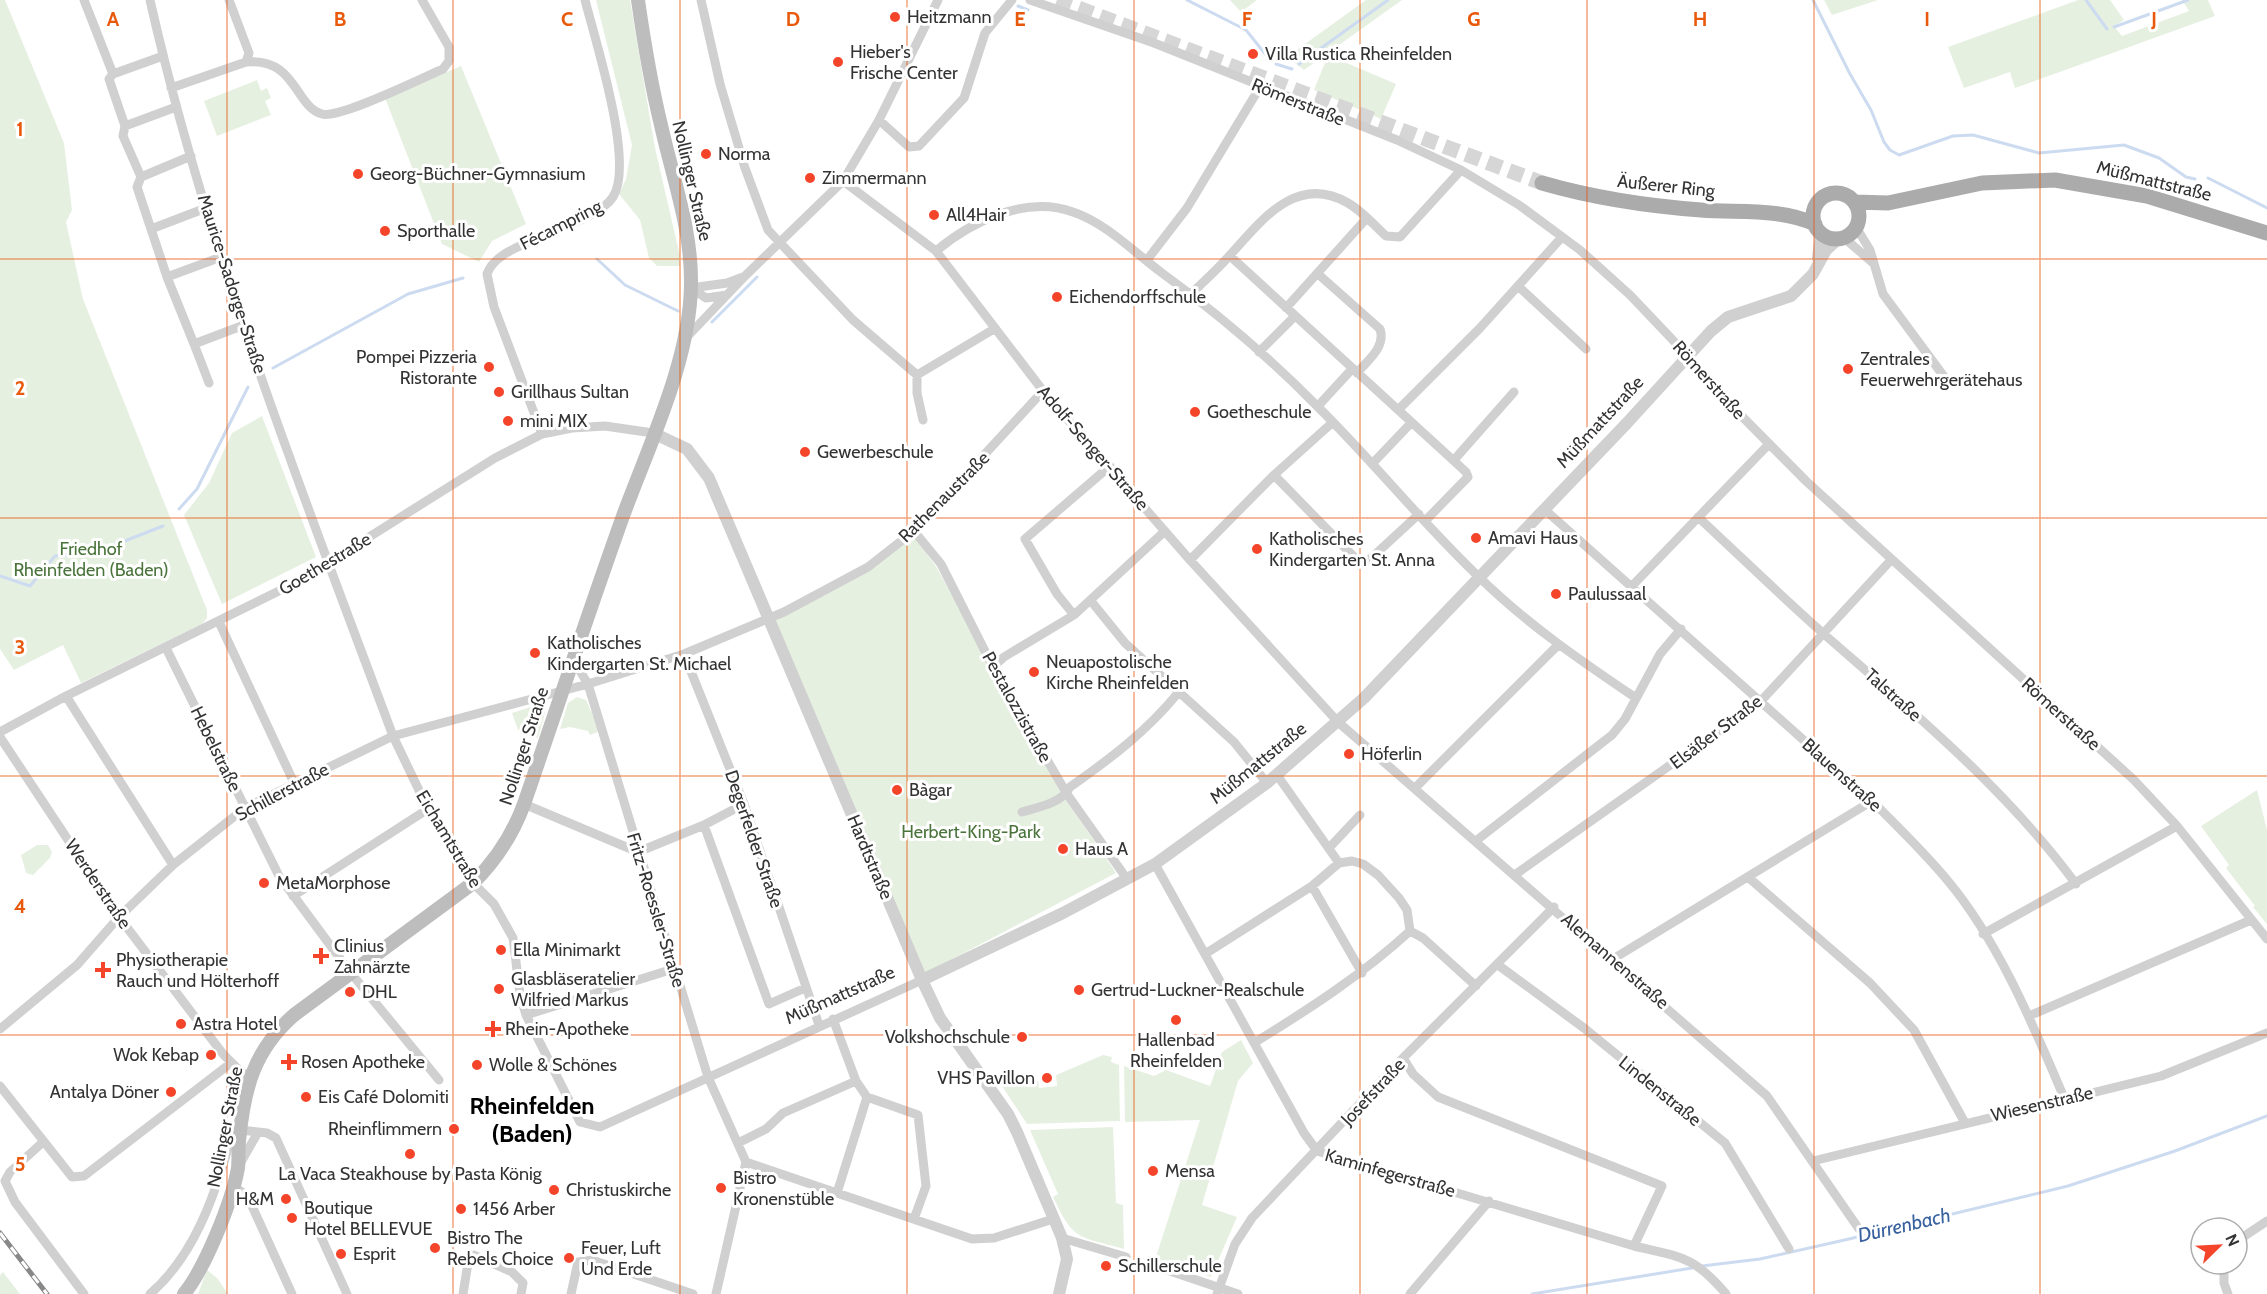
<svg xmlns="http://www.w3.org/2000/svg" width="2267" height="1294" font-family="Cabin,sans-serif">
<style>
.green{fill:#e6f0e1}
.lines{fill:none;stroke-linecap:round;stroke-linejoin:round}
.stream{stroke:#ccdbf0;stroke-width:3}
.primary-tunnel{stroke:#d6d6d6;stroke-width:15;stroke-dasharray:15 8;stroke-linecap:butt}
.minor{stroke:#d0d0d0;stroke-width:9}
.tertiary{stroke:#d0d0d0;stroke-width:12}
.secondary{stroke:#bdbdbd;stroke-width:14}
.primary{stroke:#ababab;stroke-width:15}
.rail-casing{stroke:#888;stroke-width:5}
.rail{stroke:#fff;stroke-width:3;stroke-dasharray:9;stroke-linecap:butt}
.grid{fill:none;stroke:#e8590c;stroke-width:1.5;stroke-opacity:0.55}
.poi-dot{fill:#f4452b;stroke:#fff;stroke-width:2}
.labels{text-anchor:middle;stroke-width:6;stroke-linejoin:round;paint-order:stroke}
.poi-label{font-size:18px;fill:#333;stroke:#fff;text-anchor:start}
.street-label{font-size:18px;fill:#333;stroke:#fff}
.park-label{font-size:18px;fill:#4a743b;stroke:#fff}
.water-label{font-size:20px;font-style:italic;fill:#38619e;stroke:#fff}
.district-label{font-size:24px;font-weight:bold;fill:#000;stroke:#fff}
.grid-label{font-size:20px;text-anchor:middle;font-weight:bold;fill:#e8590c;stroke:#fff;stroke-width:6;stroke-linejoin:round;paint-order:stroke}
</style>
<rect width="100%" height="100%" fill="#fff"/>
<!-- green -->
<path class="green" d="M0,0H5L64,143L72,210L66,222L83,299L207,610V618L202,624L81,683L63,645L14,670L0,649Z
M596,0H630L655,148L680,256V266H657L649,258L640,220L619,194L626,179L632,145Z
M1230,0H1257L1241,12Z
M1366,0H1402L1304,70L1287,57Z
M1824,0H1878L1832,15Z
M2078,0H2110L2124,20L2114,26L2122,36L2189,11L2182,0H2208L2215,16L2015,88L2010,72L1964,88L1948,47Z
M1328,55L1396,84L1381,119L1314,90Z
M461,66L526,224L492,241L479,262L442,244L385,98Z
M257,80L261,91L267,88L271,98L265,101L271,115L217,136L204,101Z
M262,416L316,557L222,604L184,515L209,483L232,433Z
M914,536L937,568L1062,794L1116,873L924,974L774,621L869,570Z
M577,697L586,700L600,731L590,735L588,731L570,727L560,729L568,703Z
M537,705L543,707L545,713L538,738L518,730L512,713Z
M2257,790L2267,830V924L2253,907L2255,906L2226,868L2229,865L2201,826Z
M37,845H48L52,852L50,858L33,875L26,873L21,855Z
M1241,1040L1253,1063L1238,1081L1202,1205L1237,1217L1211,1277L1155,1260L1200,1120L1125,1122L1124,1066L1154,1076L1166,1070L1210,1086L1222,1052Z
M1103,1055L1112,1057L1111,1062L1119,1065L1120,1121L1027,1124L1002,1086L1038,1081L1039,1088L1057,1086L1056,1075Z
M1113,1127L1116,1203L1123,1205L1124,1249C1079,1236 1074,1242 1053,1197L1058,1194L1030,1130Z
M207,1270L217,1278L228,1294H198Z
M3,1272L20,1294H0V1275Z"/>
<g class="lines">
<!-- stream -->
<path class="stream" d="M1187,0L1246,30L1266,55
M1813,0L1850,74L1871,110L1884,142L1890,150L1899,155L1953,136L1973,135L2039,153L2124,145L2159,158L2186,177L2195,179
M2086,0L2107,29
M1018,6L1028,10
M2114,27L2188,0
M1276,64L1292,69
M1299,64L1388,0
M2208,178L2267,208
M597,259L625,285L678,311
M712,322L757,277
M273,368L408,294L463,278
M179,509L197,489L248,387
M0,576L30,586L55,556L99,551L163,526
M1702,1266L1760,1259L1849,1239L2068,1186L2175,1151L2267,1116
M1532,1294L1692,1268"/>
<!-- primary-tunnel -->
<path class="primary-tunnel" d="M1057,0L1542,183"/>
<!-- minor -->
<path class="minor" d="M84,0L113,74L109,79L125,126L123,136L141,177L137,187L167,277L194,344L244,325
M150,0C207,252 303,494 393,736L428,809L473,883L494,904L513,938L520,994L526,1015L580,1122L600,1127L922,980
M229,0L249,53L246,62
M701,0L720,84L745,168L768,230L853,320L917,375L994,329
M1030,0L1154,43L1397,140L1461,170L1519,205L1580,250L1630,295L1688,356L1696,370L1806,481L2134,780L2177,826L2267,939
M113,74L163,56
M171,88L246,62C296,57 295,107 322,114C340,119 422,78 443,69L449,61V47L422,0
M879,120L909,147L919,146L964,98L985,33L1012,0
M125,126L176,107
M141,177L191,156
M843,181L936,251L1047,396L1190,560L1338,722L1767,1096L1859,1229
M1856,227L1870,250L1883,294L1948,382
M151,229L206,208
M1843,237L1872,262
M936,251C972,221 1026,195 1073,212C1106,223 1135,253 1162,273C1217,313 1270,358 1317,406C1373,461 1422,523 1479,577C1527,624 1581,661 1636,698
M1230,256L1466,472L1468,477L1426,520
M1147,260L1187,208L1260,87
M1318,274L1380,329C1386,347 1368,360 1357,373
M167,277L221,257
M1518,286L1586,349
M691,288L727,283L743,277
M691,288L706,298L727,295
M1191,294C1204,281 1218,269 1230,255C1261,221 1296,173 1348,203C1362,211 1374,225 1386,236L1400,237L1461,170
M1286,308L1366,219
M684,340L745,276L843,181L879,120L938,0
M194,344L209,383
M1259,352L1295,316
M917,375V393L923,420
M1318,406L1352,369
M1399,409L1480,328L1562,237
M542,434L494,307L487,274C493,257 513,249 529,242C551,231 600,217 613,197C635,163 595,40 585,0
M1454,460L1514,392
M1372,464L1411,423
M1274,475L1358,561H1368L1419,514
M1544,509L1872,801C1898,827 1925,853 1948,881C1999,942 2034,1027 2065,1100
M1698,517C1740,556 1782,597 1825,635C1914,713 2006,789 2076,884
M914,531L941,564L993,667L1067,794L1127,879
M1190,560L1274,475L1333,422
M1632,586L1768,445
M1091,601L1125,643L1234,742L1267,783
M1074,615L1057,594L1025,539L1110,466
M219,622L295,785
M166,648L279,876L350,972L439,1080
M684,654L744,804L819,1025
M572,658L588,684L708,1077L746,1162
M993,667L1004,657L1074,615L1165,531
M66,696L173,865
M0,732L66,696L299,581L495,458L542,434L572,428L605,426L653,433
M0,737L119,917L223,1054L241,1072L251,1077
M1277,775L1339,863
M1416,787L1557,646
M524,804L638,852L704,825L744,804
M1022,812C1039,807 1062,803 1070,787C1110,759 1147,731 1178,693
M704,825L769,1004L805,988
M1477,840L1612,735L1625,719L1660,654L1681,629
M1329,848L1360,815
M1155,864L1304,1133L1317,1151L1634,1246C1681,1257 1694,1256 1726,1294
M1516,874L1761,701L1891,560
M1749,878L1870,983L1914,1030L1965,1123
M1312,886L1362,973
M293,896L428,809
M1410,931L1423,938L1476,986
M1983,934L2177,826
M1205,954L1312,886L1339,863L1352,861L1363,864L1378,875L1399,898L1407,910L1410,931C1362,975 1309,1009 1254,1043
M1613,959L1872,801
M1498,965L1584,1028L1725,1143L1789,1249
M526,1015L673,969
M2029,1016L2251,920
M833,1019L856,1081L867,1097L837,1193
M0,1029L77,965L119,917L173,865L245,808L393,736L588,684L684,654L784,612L868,567L914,531L1043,391
M1403,1058L1413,1074L1438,1097L1662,1186L1634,1246
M0,1086L72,1177L84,1176L231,1063
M867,1097L918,1115L926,1186L914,1219
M241,1130L267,1133L276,1138L347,1294
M43,1142L10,1172L5,1181L15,1202L84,1294
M738,1143L766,1129L783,1113L856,1081
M1813,1161L2161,1076L2267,1033
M241,1162L257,1134
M746,1162L972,1239L994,1238L1053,1219
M234,1187L247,1195L292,1294
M1062,1238L1126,1257
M2237,1241L2267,1221
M1149,1264L1238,1294
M2224,1264V1283L2228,1294
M150,1294C193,1257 214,1198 229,1145L239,1140
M463,1294L468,1263L474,1255L512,1272L523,1283L521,1294
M571,1294L578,1262L592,1260L693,1294
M716,1294L746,1162
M1217,1294L1235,1244L1252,1218L1403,1058L1554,907
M1410,1294L1489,1201"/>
<!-- tertiary -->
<path class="tertiary" d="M1818,258L1821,232
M653,433L687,449L709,478L922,980L940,1018L1008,1114L1017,1132L1062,1238L1067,1259L1059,1294
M922,980L1063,913L1155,864L1267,783L1364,698L1627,423L1711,331L1728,317L1791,296L1813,274L1826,250L1839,238"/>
<!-- secondary -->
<path class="secondary" d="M184,1294C205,1268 232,1202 238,1168C239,1159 238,1150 239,1141C244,1088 254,1050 294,1015L473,883C496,860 513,834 524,804C557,708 589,611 623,516C649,445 690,361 691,285C692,230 673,179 661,125C651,84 644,42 638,0"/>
<!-- primary -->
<path class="primary" d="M1542,183C1594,198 1647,206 1701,210C1739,213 1780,208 1815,224
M1813 216a23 23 0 1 1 46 0a23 23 0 1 1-46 0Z
M1855,202L1888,203L1982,183L2055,180L2147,196L2267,233"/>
<defs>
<path id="rail" d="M0,1233L47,1294"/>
</defs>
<!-- rail casing -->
<use href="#rail" class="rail-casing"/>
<!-- rail -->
<use href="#rail" class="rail"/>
</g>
<!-- grid -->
<path class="grid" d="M227,0V1294M453,0V1294M680,0V1294M907,0V1294M1134,0V1294M1360,0V1294M1587,0V1294M1814,0V1294M2040,0V1294M0,259H2267M0,518H2267M0,776H2267M0,1035H2267"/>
<!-- markers -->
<g class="poi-dot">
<circle cx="895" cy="17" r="6"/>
<circle cx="1253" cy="54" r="6"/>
<circle cx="838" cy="62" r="6"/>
<circle cx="706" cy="154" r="6"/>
<circle cx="358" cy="174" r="6"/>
<circle cx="810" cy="178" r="6"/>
<circle cx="934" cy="215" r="6"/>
<circle cx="385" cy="231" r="6"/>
<circle cx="1057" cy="297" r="6"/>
<circle cx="489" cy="367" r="6"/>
<circle cx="1848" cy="369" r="6"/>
<circle cx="499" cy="392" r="6"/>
<circle cx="1195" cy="412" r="6"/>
<circle cx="508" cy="421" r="6"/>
<circle cx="805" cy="452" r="6"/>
<circle cx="1476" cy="538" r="6"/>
<circle cx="1257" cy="549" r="6"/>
<circle cx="1556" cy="594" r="6"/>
<circle cx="535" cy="653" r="6"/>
<circle cx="1034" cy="672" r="6"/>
<circle cx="1349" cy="754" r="6"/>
<circle cx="897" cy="790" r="6"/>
<circle cx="1063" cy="849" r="6"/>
<circle cx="264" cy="883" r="6"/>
<circle cx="501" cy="950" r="6"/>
<path d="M318 947h6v6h6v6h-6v6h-6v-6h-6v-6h6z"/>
<path d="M100 961h6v6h6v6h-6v6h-6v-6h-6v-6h6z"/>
<circle cx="499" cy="989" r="6"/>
<circle cx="1079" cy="990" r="6"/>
<circle cx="350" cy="992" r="6"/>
<circle cx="1176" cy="1020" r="6"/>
<circle cx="181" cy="1024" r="6"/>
<path d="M490 1020h6v6h6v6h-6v6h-6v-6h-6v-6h6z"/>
<circle cx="1022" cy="1037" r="6"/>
<circle cx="211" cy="1055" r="6"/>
<path d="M286 1053h6v6h6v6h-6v6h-6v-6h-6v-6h6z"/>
<circle cx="477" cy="1065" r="6"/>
<circle cx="1047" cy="1078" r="6"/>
<circle cx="171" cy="1092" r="6"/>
<circle cx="306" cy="1097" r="6"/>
<circle cx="454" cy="1129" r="6"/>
<circle cx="410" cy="1154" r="6"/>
<circle cx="1153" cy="1171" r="6"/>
<circle cx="721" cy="1188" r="6"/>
<circle cx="554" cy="1190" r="6"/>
<circle cx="286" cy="1199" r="6"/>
<circle cx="461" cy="1209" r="6"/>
<circle cx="292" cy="1218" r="6"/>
<circle cx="435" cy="1248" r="6"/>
<circle cx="341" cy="1254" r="6"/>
<circle cx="569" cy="1258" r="6"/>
<circle cx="1106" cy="1266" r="6"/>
</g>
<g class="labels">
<!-- poi labels -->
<g class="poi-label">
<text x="907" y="23">Heitzmann</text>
<text x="850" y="58">Hieber's<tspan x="850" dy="21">Frische Center</tspan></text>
<text x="1265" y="60">Villa Rustica Rheinfelden</text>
<text x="718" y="160">Norma</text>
<text x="370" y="180">Georg-Büchner-Gymnasium</text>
<text x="822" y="184">Zimmermann</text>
<text x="946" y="221">All4Hair</text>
<text x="397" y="237">Sporthalle</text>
<text x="1069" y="303">Eichendorffschule</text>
<text x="477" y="363" text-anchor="end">Pompei Pizzeria<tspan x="477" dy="21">Ristorante</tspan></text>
<text x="1860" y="365">Zentrales<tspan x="1860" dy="21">Feuerwehrgerätehaus</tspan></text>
<text x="511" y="398">Grillhaus Sultan</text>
<text x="1207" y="418">Goetheschule</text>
<text x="520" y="427">mini MIX</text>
<text x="817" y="458">Gewerbeschule</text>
<text x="1488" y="544">Amavi Haus</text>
<text x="1269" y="545">Katholisches<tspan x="1269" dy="21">Kindergarten St. Anna</tspan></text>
<text x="1568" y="600">Paulussaal</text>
<text x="547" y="649">Katholisches<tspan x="547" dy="21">Kindergarten St. Michael</tspan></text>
<text x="1046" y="668">Neuapostolische<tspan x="1046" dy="21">Kirche Rheinfelden</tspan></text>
<text x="1361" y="760">Höferlin</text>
<text x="909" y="796">Bàgar</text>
<text x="1075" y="855">Haus A</text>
<text x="276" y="889">MetaMorphose</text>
<text x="334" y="952">Clinius<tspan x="334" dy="21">Zahnärzte</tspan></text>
<text x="513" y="956">Ella Minimarkt</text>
<text x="116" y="966">Physiotherapie<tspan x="116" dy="21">Rauch und Hölterhoff</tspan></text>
<text x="511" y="985">Glasbläseratelier<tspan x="511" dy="21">Wilfried Markus</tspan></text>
<text x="1091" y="996">Gertrud-Luckner-Realschule</text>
<text x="362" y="998">DHL</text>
<text x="193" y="1030">Astra Hotel</text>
<text x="505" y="1035">Rhein-Apotheke</text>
<text x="1010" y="1043" text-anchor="end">Volkshochschule</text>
<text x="1176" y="1046" text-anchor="middle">Hallenbad<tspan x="1176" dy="21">Rheinfelden</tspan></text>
<text x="199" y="1061" text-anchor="end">Wok Kebap</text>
<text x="301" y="1068">Rosen Apotheke</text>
<text x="489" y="1071">Wolle &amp; Schönes</text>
<text x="1035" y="1084" text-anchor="end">VHS Pavillon</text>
<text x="159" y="1098" text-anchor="end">Antalya Döner</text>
<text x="318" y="1103">Eis Café Dolomiti</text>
<text x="442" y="1135" text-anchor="end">Rheinflimmern</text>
<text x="1165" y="1177">Mensa</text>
<text x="410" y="1180" text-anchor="middle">La Vaca Steakhouse by Pasta König</text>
<text x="733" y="1184">Bistro<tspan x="733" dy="21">Kronenstüble</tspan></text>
<text x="566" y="1196">Christuskirche</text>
<text x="274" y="1205" text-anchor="end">H&amp;M</text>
<text x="304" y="1214">Boutique<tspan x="304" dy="21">Hotel BELLEVUE</tspan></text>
<text x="473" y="1215">1456 Arber</text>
<text x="447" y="1244">Bistro The<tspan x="447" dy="21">Rebels Choice</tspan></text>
<text x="581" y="1254">Feuer, Luft<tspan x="581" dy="21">Und Erde</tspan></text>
<text x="353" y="1260">Esprit</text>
<text x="1118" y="1272">Schillerschule</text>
</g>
<!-- street labels -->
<g class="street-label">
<text transform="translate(1298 102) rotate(22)" y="6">Römerstraße</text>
<text transform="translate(692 181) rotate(77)" y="6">Nollinger Straße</text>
<text transform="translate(2154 181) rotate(14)" y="6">Müßmattstraße</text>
<text transform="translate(1666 186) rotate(6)" y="6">Äußerer Ring</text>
<text transform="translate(561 225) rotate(-27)" y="6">Fécampring</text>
<text transform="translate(232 284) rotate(72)" y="6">Maurice-Sadorge-Straße</text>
<text transform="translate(1709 380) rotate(48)" y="6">Römerstraße</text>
<text transform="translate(1600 422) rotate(-47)" y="6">Müßmattstraße</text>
<text transform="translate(1093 448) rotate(49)" y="6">Adolf-Senger-Straße</text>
<text transform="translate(944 497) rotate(-45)" y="6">Rathenaustraße</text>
<text transform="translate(325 564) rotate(-31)" y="6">Goethestraße</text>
<text transform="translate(1893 695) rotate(42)" y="6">Talstraße</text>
<text transform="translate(1017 707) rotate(61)" y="6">Pestalozzistraße</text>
<text transform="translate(2061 714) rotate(42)" y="6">Römerstraße</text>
<text transform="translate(1716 732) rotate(-37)" y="6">Elsäßer Straße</text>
<text transform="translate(524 746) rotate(-72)" y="6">Nollinger Straße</text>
<text transform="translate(216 749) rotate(64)" y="6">Hebelstraße</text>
<text transform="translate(1258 763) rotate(-39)" y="6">Müßmattstraße</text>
<text transform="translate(1842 775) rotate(42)" y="6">Blauenstraße</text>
<text transform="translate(282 792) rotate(-28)" y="6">Schillerstraße</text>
<text transform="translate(449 839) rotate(59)" y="6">Eichamtstraße</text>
<text transform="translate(754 839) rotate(71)" y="6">Degerfelder Straße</text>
<text transform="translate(870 857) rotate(67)" y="6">Hardtstraße</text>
<text transform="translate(98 884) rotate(56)" y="6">Werderstraße</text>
<text transform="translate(656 910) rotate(73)" y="6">Fritz-Roessler-Straße</text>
<text transform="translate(1615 961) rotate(41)" y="6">Alemannenstraße</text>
<text transform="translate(840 995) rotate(-24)" y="6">Müßmattstraße</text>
<text transform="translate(1660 1091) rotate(39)" y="6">Lindenstraße</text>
<text transform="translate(1373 1092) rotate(-47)" y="6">Josefstraße</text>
<text transform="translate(2042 1104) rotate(-13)" y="6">Wiesenstraße</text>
<text transform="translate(225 1127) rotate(-79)" y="6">Nollinger Straße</text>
<text transform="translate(1390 1173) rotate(16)" y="6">Kaminfegerstraße</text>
</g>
<!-- park labels -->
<g class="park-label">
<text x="91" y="555">Friedhof<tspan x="91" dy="21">Rheinfelden (Baden)</tspan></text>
<text x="971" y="838">Herbert-King-Park</text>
</g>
<!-- water labels -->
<g class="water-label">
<text transform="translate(1904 1225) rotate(-13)" y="7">Dürrenbach</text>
</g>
<!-- district labels -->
<g class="district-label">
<text x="532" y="1114">Rheinfelden<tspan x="532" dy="28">(Baden)</tspan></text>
</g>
</g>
<g class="grid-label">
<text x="113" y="26">A</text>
<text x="340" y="26">B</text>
<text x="567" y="26">C</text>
<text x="793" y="26">D</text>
<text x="1020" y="26">E</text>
<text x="1247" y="26">F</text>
<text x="1474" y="26">G</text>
<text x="1700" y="26">H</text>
<text x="1927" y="26">I</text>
<text x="2154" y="26">J</text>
<text x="20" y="136">1</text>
<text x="20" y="395">2</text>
<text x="20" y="654">3</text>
<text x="20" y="913">4</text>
<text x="20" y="1171">5</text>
</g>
<!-- north arrow -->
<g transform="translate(2219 1246) rotate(66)"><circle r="28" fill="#ffffff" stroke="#adadad" stroke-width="1.5"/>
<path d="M0-4.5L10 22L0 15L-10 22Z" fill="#f4452b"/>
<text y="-9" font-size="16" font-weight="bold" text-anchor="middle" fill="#333333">N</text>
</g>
</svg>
